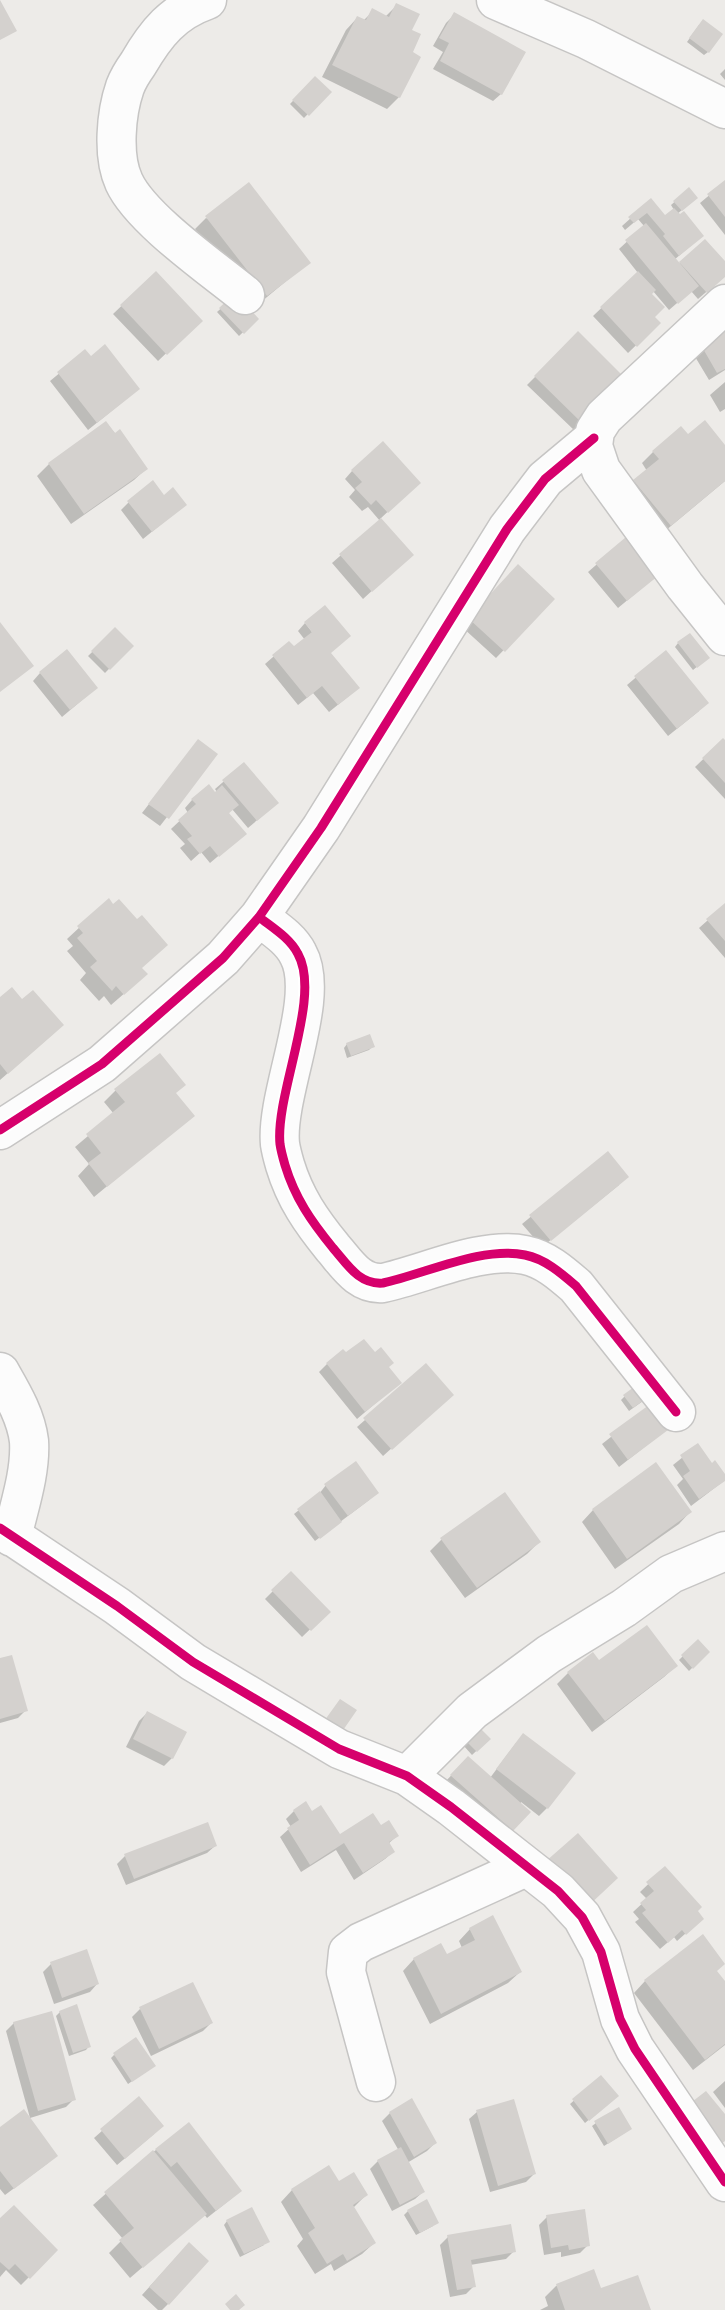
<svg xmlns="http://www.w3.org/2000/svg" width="725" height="2310" font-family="'Open Sans',sans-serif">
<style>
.shadow{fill:#0003}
.building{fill:#d4d1ce}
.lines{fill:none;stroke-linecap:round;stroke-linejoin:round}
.minor-casing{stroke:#c6c5c4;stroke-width:41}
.minor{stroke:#fcfcfc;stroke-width:38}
.cycleway-casing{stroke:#fff;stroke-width:13}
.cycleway{stroke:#d6006c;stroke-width:9}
</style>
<rect width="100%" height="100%" fill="#edebe8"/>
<!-- shadow -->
<path class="shadow" d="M397,5L410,30V53L399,97L387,109L322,77L346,30L357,18L363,21L373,11L385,17Z
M454,15L501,94L493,101L433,69L443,52L433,46L446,23Z
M699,25L708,52L704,55L687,42Z
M725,69V80L720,74Z
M315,78L329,92L304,118L290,104Z
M725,182V235L700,203Z
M688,190L692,202L677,214L694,243L674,260L678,265L705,241L725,264V276L698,299L691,291L669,310L653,291L650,294L653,317L659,323L628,353L593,316L638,273L619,249L644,226L638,219L625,230L622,226L651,200L665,218L674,210L671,205Z
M206,218L309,262L255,307L195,229Z
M156,273L200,321L158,361L113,314Z
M235,296L257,319L239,336L217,312Z
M725,326V370L709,380L691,350Z
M578,334L625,380L575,431L527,385Z
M85,352L130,396L88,430L50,381Z
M725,382V409L720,412L710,395Z
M106,423L146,469L134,480L71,524L37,476L49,464Z
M688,437L725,448V481L659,536L623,493L647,471L642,463L653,452Z
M352,471L411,490L380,519L411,555L363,599L332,563L380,521L368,507L362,511L349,497L355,490L345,479Z
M129,502L176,512L143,539L121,510Z
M626,539L648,583L618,608L588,572Z
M518,567L553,599L496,658L462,627Z
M305,623L329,654L350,695L329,712L313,693L298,705L265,664L289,643L294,649L305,640L298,631Z
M115,630L131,646L105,673L88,656Z
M678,643L704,661L693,670L675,647Z
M666,652L699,711L668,736L627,685Z
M40,673L88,695L62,717L33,681Z
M723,740L725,742V799L695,767Z
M198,741L216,754L160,826L142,813Z
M244,764L269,810L248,828L232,809L228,814L236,841L210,863L201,852L191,861L180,848L185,844L171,829L188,813L185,808L192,800L215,794L217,792L215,789Z
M109,900L140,968L134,985L111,1005L104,996L99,1001L80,980L86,973L67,951L73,946L67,939Z
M725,905V958L699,928Z
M0,999L54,1033L0,1080Z
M347,1044L373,1046L369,1050L347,1058L344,1048Z
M116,1090L174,1094L192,1116L94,1197L78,1176L89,1164L75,1147L114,1114L104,1102Z
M608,1153L619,1185L542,1247L522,1224Z
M374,1354L387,1368L391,1390L357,1419L319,1372L327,1364L346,1355Z
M625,1396H650L629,1411L621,1400Z
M443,1402L383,1456L357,1427L365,1420Z
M649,1407L666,1430L619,1467L602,1444Z
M698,1445L711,1465L725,1477V1480L691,1506L677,1485L683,1479L673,1465Z
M326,1485L369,1500L315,1541L294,1514L319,1494Z
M593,1510L690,1512L679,1524L615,1569L582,1522Z
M442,1539L539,1542L527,1554L465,1598L430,1551Z
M291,1573L328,1612L302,1637L265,1599Z
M697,1642L708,1652L689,1671L679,1660Z
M0,1660L26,1710L18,1718L0,1723Z
M599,1662L676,1666L664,1677L592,1732L557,1684L568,1673Z
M147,1713L172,1758L164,1766L126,1747L139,1721Z
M479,1729L489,1739L472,1755L463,1745Z
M516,1743L547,1808L539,1816L521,1802L512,1830L504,1838L444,1783L468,1758L490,1778Z
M294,1811L339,1836L380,1828L397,1836L388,1844L393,1852L385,1859L354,1880L336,1850L301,1872L280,1837L291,1827L286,1819Z
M215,1846L207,1853L126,1885L117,1864L125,1856Z
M665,1868L695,1911L694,1926L677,1941L674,1937L660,1949L635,1922L639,1919L633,1912L647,1899L640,1892Z
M470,1929L520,1972L508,1983L430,2024L403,1971L414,1959L446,1956L462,1948L459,1941Z
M86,1952L97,1984L90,1992L54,2004L43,1972L51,1964Z
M716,1971L725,1984V2045L693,2070L634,1993L645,1981Z
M140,2009L211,2023L203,2031L151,2056L132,2017Z
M60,2012L89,2046L86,2050L69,2056L56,2016Z
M14,2023L74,2099L66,2107L30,2118L6,2031Z
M114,2055L150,2069L128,2084L111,2058Z
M601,2077L613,2099L585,2123L570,2104Z
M725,2081V2108L713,2092Z
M139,2098L154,2134L117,2165L94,2138Z
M412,2100L435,2143L427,2151L407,2163L423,2192L415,2199L392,2211L370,2169L378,2161L399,2151L382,2121L390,2113Z
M477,2112L534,2174L526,2182L490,2192L469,2119Z
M596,2123L626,2132L604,2146L592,2126Z
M189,2125L232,2198L207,2218L204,2214L130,2278L109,2253L123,2239L93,2205L152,2153Z
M0,2129L48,2163L5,2195L0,2189Z
M338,2184L366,2195L353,2208L374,2243L362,2254L334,2271L331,2264L315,2274L297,2246L303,2239L281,2202L292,2190Z
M408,2211L433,2226L416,2235L404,2215Z
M547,2217L588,2245L580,2253L561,2257V2252L544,2255L539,2225Z
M0,2221L56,2250L21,2285L6,2270L0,2277Z
M227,2221L264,2245L240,2257L224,2225Z
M448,2237L514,2251L506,2259L470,2265L474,2286L466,2294L450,2297L440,2245Z
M181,2252L168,2304L162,2310H158L142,2295Z
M593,2272L600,2290L649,2310H540L548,2306L545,2297L556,2286Z"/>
<!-- building -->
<path class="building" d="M0,0L17,31L0,40Z
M396,3L420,14L412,30L421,34L413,52L421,57L400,98L332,65L357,16L366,20L372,8L389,17Z
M454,12L526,52L502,95L440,61L449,43L439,38Z
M703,19L723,34L709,53L689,38Z
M315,76L332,92L309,116L292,100Z
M725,180V217L707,194Z
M249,182L311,263L267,296L205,216Z
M689,187L698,198L682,211L673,201Z
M651,198L665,215L674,208L680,214L684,211L704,236L679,256L663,236L665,234L647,213L634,223L628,217Z
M646,223L699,286L678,304L625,240Z
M705,239L725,261V277L707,293L679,262Z
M156,271L203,321L167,355L120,305Z
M638,271L656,290L652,294L665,307L655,317L661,323L637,347L600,307Z
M235,293L259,319L244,334L219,308Z
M725,324V369L717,373L698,340Z
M578,331L627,380L584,425L534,376Z
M105,344L140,389L97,423L57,372L85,349L91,356Z
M705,420L725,445V481L671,526L633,480L659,459L652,451L681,426L688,434Z
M106,421L115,433L120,429L148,469L84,514L48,463Z
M383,441L421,483L388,513L376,500L371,505L355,488L362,482L351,470Z
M153,480L164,495L173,487L187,505L152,532L127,501Z
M381,518L414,555L372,592L339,554Z
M626,537L658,576L627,601L595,563Z
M518,564L555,599L505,652L468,618Z
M325,605L351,636L331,653L360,688L338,705L322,686L307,698L272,655L289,641L294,646L312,632L304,622Z
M0,622L34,666L0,692Z
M115,627L134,646L110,670L91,651Z
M690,633L710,658L697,668L677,642Z
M67,649L98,688L70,710L39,672Z
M666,650L709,703L677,729L634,676Z
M723,738L725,740V783L702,758Z
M198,739L218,754L169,819L148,804Z
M244,762L279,803L257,821L222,780Z
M209,784L215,792L222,785L239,805L229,813L247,834L219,857L210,846L200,854L187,839L192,836L178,820L196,804L191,799Z
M109,898L113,904L119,899L137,919L142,915L168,945L142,968L148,974L124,995L116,986L112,991L90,967L97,961L77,938L83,933L77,926Z
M725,903V941L706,919Z
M12,987L22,999L33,990L64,1025L8,1074L0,1064V997Z
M370,1034L375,1047L351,1056L346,1043Z
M160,1053L186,1085L176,1093L195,1116L107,1187L88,1163L101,1153L86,1134L125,1102L114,1089Z
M608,1151L629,1177L551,1241L529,1215Z
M364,1339L375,1352L381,1347L394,1363L389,1367L402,1383L365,1412L326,1363L343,1349L346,1352Z
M426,1363L454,1395L392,1450L363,1418Z
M645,1379L655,1392L633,1408L623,1395Z
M649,1405L668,1430L628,1460L609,1434Z
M698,1443L712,1463L715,1460L725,1474V1481L699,1499L683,1476L690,1471L680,1455Z
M356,1461L379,1493L348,1516L324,1484Z
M656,1462L692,1512L627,1559L592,1509Z
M320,1491L342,1522L320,1539L297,1509Z
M505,1492L541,1542L477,1588L440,1538Z
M291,1571L331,1612L311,1631L271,1590Z
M647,1625L678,1666L605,1721L567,1672L593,1652L599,1660Z
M698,1639L710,1652L693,1669L681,1655Z
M12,1655L28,1711L0,1719V1658Z
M340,1699L357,1710L339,1736L322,1724Z
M147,1711L187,1732L173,1759L133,1739Z
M479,1727L491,1739L477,1752L465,1740Z
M523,1733L576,1773L548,1809L496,1769Z
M468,1756L531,1812L513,1831L450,1775Z
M306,1801L312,1811L321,1805L340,1834L373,1813L381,1825L389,1820L399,1836L389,1842L395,1852L363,1873L344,1843L310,1865L287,1828L299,1820L293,1810Z
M208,1822L217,1846L134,1879L124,1854Z
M578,1833L618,1878L586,1908L545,1862Z
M665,1866L702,1907L698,1911L704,1919L686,1935L682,1930L668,1943L642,1913L646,1910L640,1903L654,1891L646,1882Z
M493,1915L522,1972L441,2014L413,1958L441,1943L447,1954L475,1940L469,1928Z
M703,1934L725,1964L717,1971L725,1981V2044L705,2060L644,1980Z
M87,1949L99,1984L62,1998L50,1962Z
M193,1982L213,2023L159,2049L139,2007Z
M77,2004L91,2047L73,2053L59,2011Z
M52,2011L76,2100L38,2111L13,2022Z
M136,2037L156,2066L132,2082L113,2053Z
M601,2075L619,2096L589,2121L572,2099Z
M706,2091L725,2114V2141L716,2148L684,2108Z
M139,2096L164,2126L125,2159L100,2129Z
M412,2098L437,2143L414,2157L389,2112Z
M514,2099L536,2174L498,2186L476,2110Z
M619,2107L632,2129L608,2144L594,2121Z
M24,2109L58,2156L14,2189L0,2171V2127Z
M189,2122L242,2191L216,2211L177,2162L171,2167L155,2149Z
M401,2147L425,2192L400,2205L377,2160Z
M153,2150L207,2214L143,2268L119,2240L134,2228L104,2192Z
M329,2165L339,2181L354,2172L368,2195L353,2205L376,2243L347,2261L343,2254L327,2264L308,2233L315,2228L291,2189Z
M427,2199L439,2223L420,2233L407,2210Z
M14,2205L58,2250L30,2279L15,2264L9,2270L0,2262V2218Z
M252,2207L270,2242L244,2254L226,2220Z
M585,2209L590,2246L569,2250L568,2245L551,2248L546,2215Z
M511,2224L516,2252L471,2260L476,2287L457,2290L447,2235Z
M189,2242L209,2261L169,2305L149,2287Z
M594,2269L601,2288L638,2275L651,2310H565L556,2284Z
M236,2294L245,2305L239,2310H230L225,2304Z"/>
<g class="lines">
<defs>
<path id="minor" d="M207,0C173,12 156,33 138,64C133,71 128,79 125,87C116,113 112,156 124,182C141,219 212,268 245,295
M496,0L586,39L725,109
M725,304L604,417L595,431L593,446L601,470L685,586L725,636
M259,917C273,928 290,938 298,954C322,997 275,1094 280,1144C281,1151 283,1158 285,1165C295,1198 311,1221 333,1248C347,1264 359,1285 383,1283C425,1274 482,1246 525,1255C545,1259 561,1273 576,1286L676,1412
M0,1130L102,1064L223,958L259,917L321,828L507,529L545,479L594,438
M0,1372C12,1393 26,1416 29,1441C31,1472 19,1507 12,1537
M0,1528L117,1606L193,1662L339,1749L407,1776L451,1807L558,1891L582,1917L601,1952L620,2019L635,2049L725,2182
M407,1776L472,1711L549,1654L624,1608L671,1574L725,1551
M376,2082L346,1972L348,1952L361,1942L526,1867"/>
</defs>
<!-- minor casing -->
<use href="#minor" class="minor-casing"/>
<!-- minor -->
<use href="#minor" class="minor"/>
<defs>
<path id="cycleway" d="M259,917C273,928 290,938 298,954C322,997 275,1094 280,1144C281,1151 283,1158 285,1165C295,1198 311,1221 333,1248C347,1264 359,1285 383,1283C425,1274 482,1246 525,1255C545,1259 561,1273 576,1286L676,1412
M0,1130L102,1064L223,958L259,917L321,828L507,529L545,479L594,438
M0,1528L117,1606L193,1662L339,1749L407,1776L451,1807L558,1891L582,1917L601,1952L620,2019L635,2049L725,2182"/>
</defs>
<!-- cycleway casing -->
<use href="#cycleway" class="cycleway-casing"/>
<!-- cycleway -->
<use href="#cycleway" class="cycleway"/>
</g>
</svg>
